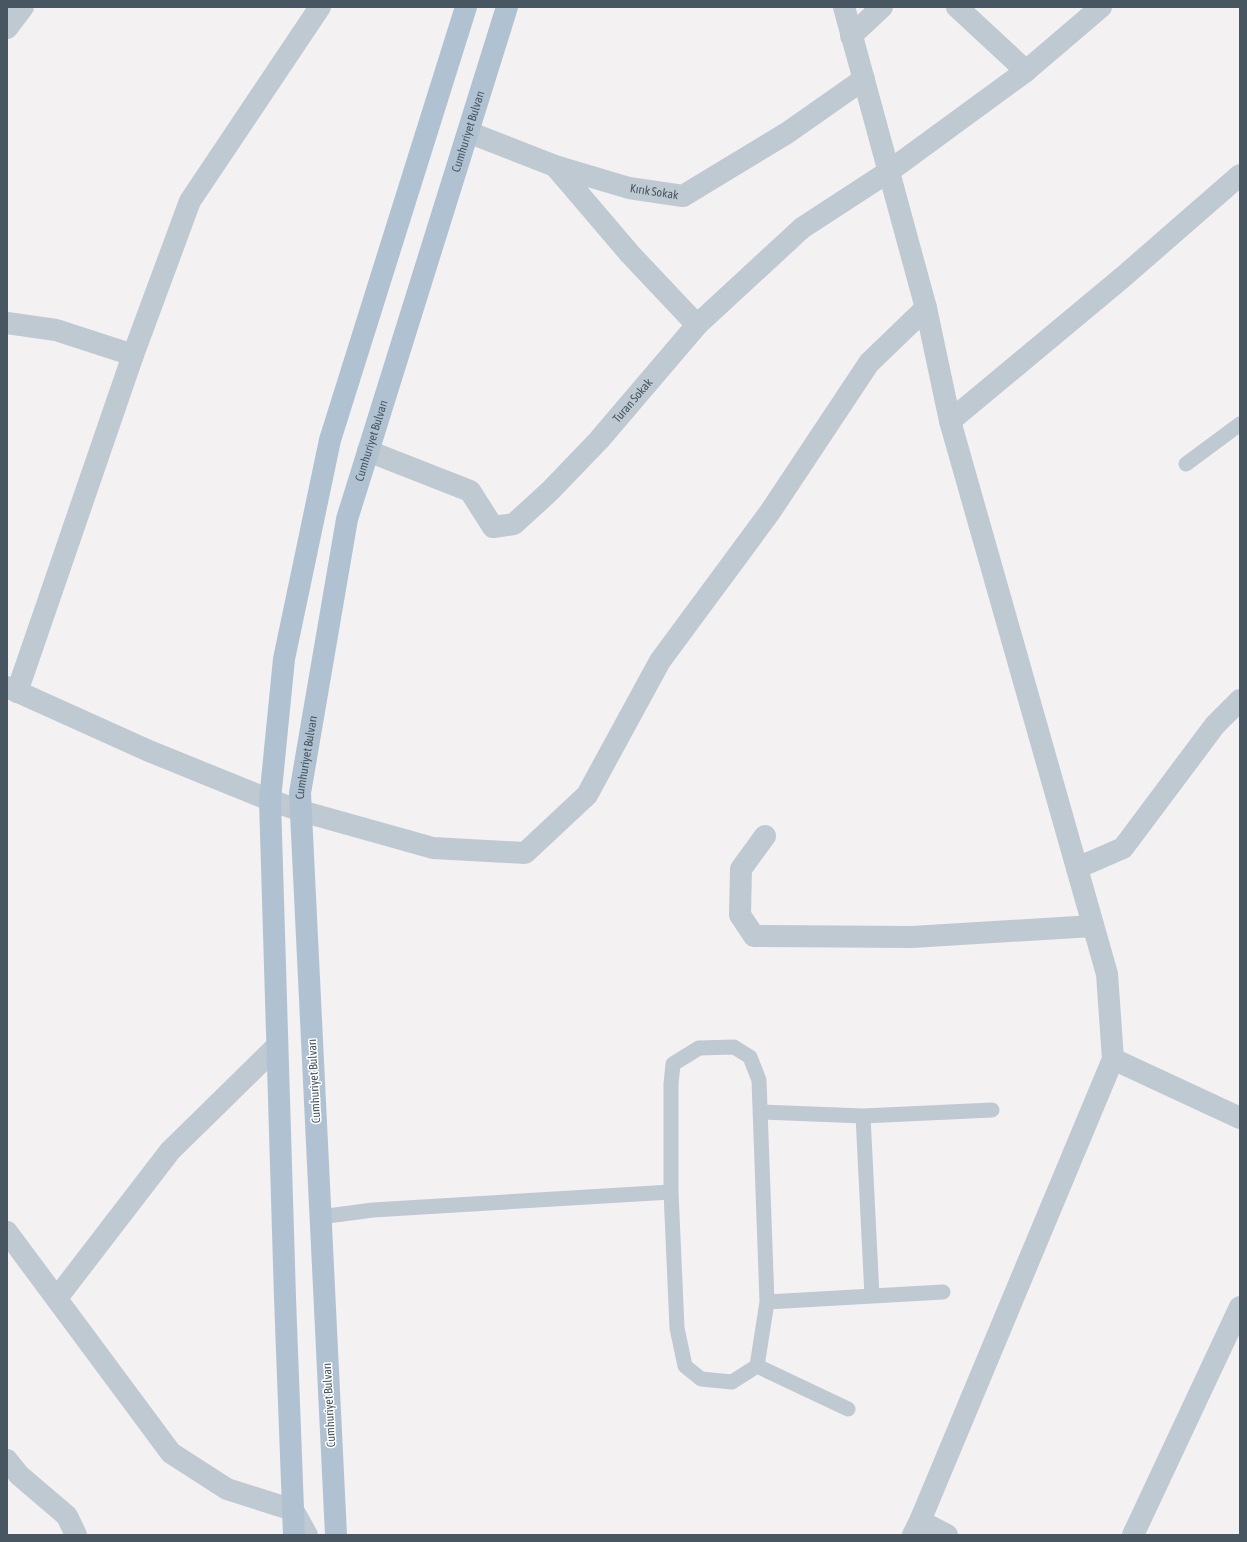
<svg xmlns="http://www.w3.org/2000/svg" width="1247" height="1542" font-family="'Asap Condensed',sans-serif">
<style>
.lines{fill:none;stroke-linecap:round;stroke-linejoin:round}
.service{stroke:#bec9d2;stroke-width:15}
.minor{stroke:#bec9d2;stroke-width:22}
.tertiary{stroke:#bec9d2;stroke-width:22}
.primary{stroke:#b0c2d2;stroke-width:22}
.labels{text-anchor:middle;stroke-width:3;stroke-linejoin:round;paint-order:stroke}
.street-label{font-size:12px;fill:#475661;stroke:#fff}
</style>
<rect width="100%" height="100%" fill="#f4f1f2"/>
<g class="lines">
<!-- service -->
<path class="service" d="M1186,464L1240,424
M760,1112L863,1116L992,1110
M863,1116L872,1296
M320,1217L373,1210L671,1192V1084L673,1064L699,1048L734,1047L750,1057L759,1080L767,1302L757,1366L732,1382L701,1379L685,1366L677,1328L671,1192
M767,1302L943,1292
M757,1366L848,1409"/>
<!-- minor -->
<g class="minor">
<path d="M957,7L1026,71"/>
<path d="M7,28L23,7"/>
<path d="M851,36L882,7"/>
<path id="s1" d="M468,132L555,166L629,188L683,196L787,133L864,79"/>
<path d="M555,166L630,254L697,325"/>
<path d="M7,323L56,330L133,355"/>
<path d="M950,421L1123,277L1240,175"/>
<path id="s2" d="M368,451L470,491L493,527L514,524L550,491L599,440L697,325L802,228L888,172L1026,71L1101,7"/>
<path d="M7,687L149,751L270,800L301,811L433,848L525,853L587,795L660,661L770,512L869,363L926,308"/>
<path d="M17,692L133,355L190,201L320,7"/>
<path d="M765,836L741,869L740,915L754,936L912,937L1093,926"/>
<path d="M1077,868L1123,848L1215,725L1240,700"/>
<path d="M1113,1059L1240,1118"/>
<path d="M7,1232L171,1453L227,1489L293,1510"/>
<path d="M57,1298L170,1151L277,1046"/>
<path d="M7,1460L19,1475L67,1516L76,1535"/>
<path d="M920,1521L947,1535"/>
<path d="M1133,1535L1240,1307"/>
</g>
<!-- tertiary -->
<path class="tertiary" d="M844,7L926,308L950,421L1107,974L1113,1059L920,1521L913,1535
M293,1510L307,1535"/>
<!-- primary -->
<g class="primary">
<path d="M294,1535L285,1298L270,800L284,659L330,440L466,7"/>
<path id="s3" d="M336,1535L300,793L347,519L507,7"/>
</g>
</g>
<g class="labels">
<!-- street labels -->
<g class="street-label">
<text dy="4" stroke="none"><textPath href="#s3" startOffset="1427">Cumhuriyet Bulvarı</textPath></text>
<text dy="4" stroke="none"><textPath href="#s1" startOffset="196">Kırık Sokak</textPath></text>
<text dy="4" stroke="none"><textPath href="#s2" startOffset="345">Turan Sokak</textPath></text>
<text dy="4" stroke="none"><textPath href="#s3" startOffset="1103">Cumhuriyet Bulvarı</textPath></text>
<text dy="4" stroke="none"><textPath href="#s3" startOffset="779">Cumhuriyet Bulvarı</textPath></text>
<text transform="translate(314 1081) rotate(-93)" y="4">Cumhuriyet Bulvarı</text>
<text transform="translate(329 1405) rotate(-93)" y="4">Cumhuriyet Bulvarı</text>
</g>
</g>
<!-- border -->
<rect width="1247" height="1542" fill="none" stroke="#475661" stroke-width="16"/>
</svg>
